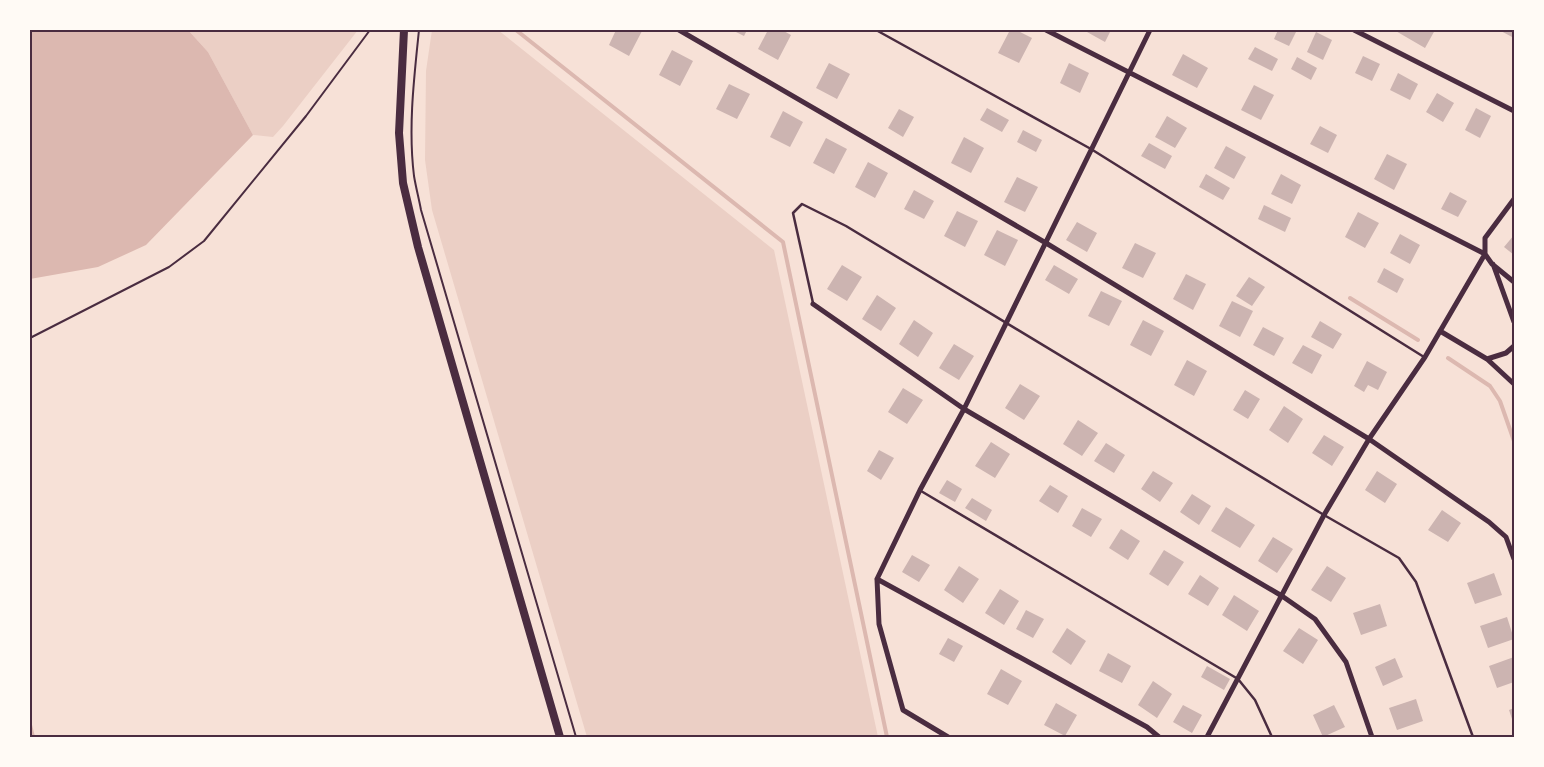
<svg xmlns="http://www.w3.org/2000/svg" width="1544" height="767" font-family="'Alegreya Sans',sans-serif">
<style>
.green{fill:#ebcfc5}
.water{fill:#dcb8b0}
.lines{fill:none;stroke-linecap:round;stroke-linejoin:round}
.stream{stroke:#dcb8b0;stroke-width:4}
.building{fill:#ccb4b1}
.path{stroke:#4a2c40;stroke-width:2}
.service{stroke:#4a2c40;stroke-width:2.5}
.minor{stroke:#4a2c40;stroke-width:5}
.primary{stroke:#4a2c40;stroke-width:8}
.neatline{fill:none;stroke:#4a2c40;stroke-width:2}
</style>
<rect width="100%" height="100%" fill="#f7e1d7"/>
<!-- green -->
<path class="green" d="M188,30H358L283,126L273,137L253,135L208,52Z
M432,30H498L774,250L878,737H587L432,210L425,160L426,71Z"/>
<!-- water -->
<path class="water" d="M30,30H188L208,52L253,135L146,245L98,267L30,279Z"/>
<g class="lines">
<!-- stream -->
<path class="stream" d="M516,30L783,242L887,737
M1350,298L1418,340
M1448,358L1490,386L1500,401L1514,441
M30,725L33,737"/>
</g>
<!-- building -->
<path class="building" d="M616,30L642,31L629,56L609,45Z
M732,30H747L744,36Z
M768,30H782L791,35L778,60L758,49Z
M1010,30H1016L1032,38L1019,63L998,53Z
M1088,30H1111L1105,42L1087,32Z
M1278,30H1297L1289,46L1274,39Z
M1394,30H1435L1425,48Z
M1499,30H1514V38Z
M1316,32L1332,40L1323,60L1307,52Z
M1255,47L1278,59L1272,71L1248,59Z
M672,50L693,61L680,86L659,75Z
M1183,54L1208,68L1197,88L1172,75Z
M1363,56L1380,64L1372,81L1355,73Z
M1297,57L1317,68L1311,80L1291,69Z
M829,63L850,74L837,99L816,88Z
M1069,63L1089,73L1080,93L1060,83Z
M1398,73L1418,84L1410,100L1390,90Z
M729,84L750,94L737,119L716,109Z
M1254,85L1274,95L1261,120L1241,110Z
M1437,93L1454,103L1443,122L1426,112Z
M987,108L1009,120L1002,132L980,120Z
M1476,108L1491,116L1480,138L1465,130Z
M899,109L914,117L903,137L888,128Z
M783,111L803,122L790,147L770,137Z
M1167,116L1187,128L1175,148L1155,137Z
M1320,126L1337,135L1328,153L1310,144Z
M1023,130L1042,140L1036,152L1017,142Z
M964,137L984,148L971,173L951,163Z
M826,138L847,149L834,174L813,163Z
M1149,143L1172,156L1165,169L1141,156Z
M1226,146L1246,157L1234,179L1214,168Z
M1387,154L1407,164L1394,190L1374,179Z
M868,162L888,173L875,198L855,187Z
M1206,174L1230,188L1223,200L1199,187Z
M1281,174L1301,185L1292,204L1271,194Z
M1017,177L1038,187L1025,212L1004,202Z
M914,190L934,201L924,219L904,209Z
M1450,192L1467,201L1458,217L1441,209Z
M1264,205L1291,218L1285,232L1258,219Z
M957,211L978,221L965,247L944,236Z
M1358,212L1379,223L1365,248L1345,237Z
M1077,222L1097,233L1087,252L1066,240Z
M997,230L1018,240L1005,266L984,255Z
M1400,234L1420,245L1410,264L1390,253Z
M1514,235V255L1504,247Z
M1135,243L1156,253L1143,278L1122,268Z
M842,265L862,277L847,301L827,289Z
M1054,265L1078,279L1069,294L1045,280Z
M1384,268L1404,279L1397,293L1377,282Z
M1186,274L1206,284L1193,310L1173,299Z
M1249,277L1265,287L1252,306L1236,296Z
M1101,291L1122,301L1109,326L1088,316Z
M877,295L896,308L881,331L862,319Z
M1232,301L1253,311L1240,337L1219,326Z
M914,320L933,333L918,357L899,344Z
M1143,320L1164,331L1151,356L1130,345Z
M1320,321L1342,334L1333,349L1311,337Z
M1263,327L1284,338L1274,356L1253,345Z
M954,344L974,356L959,380L939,368Z
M1303,345L1322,355L1312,374L1292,363Z
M1187,360L1207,371L1194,396L1174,385Z
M1367,361L1387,372L1378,390L1368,385L1364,392L1354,386Z
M1020,384L1040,396L1024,420L1005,408Z
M903,388L923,400L907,424L888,412Z
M1245,390L1260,399L1248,419L1233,410Z
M1284,406L1303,419L1288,443L1269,430Z
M1078,420L1098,433L1082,456L1063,444Z
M1324,435L1344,447L1332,466L1312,453Z
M991,442L1010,454L995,478L975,466Z
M1106,443L1125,455L1114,473L1094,461Z
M879,450L894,458L881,480L867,471Z
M1153,471L1173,483L1160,502L1141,489Z
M1377,471L1397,484L1385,503L1365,490Z
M947,480L962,489L955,502L939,493Z
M1050,485L1068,496L1058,513L1039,501Z
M1192,494L1211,506L1199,525L1180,512Z
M972,498L992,510L986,521L965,508Z
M1226,507L1255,525L1240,548L1211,531Z
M1082,508L1102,519L1091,537L1072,526Z
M1442,510L1461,523L1448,542L1428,530Z
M1121,529L1140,541L1128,560L1109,548Z
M1273,537L1293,549L1277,573L1258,561Z
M1164,550L1184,562L1168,586L1149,574Z
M912,555L930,565L919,582L902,572Z
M959,566L979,579L963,603L944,590Z
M1327,566L1346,578L1331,602L1311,590Z
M1494,573L1502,595L1475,604L1467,583Z
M1200,575L1219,588L1208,606L1188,594Z
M1000,589L1019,601L1004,625L985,613Z
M1234,595L1259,611L1247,631L1222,615Z
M1380,604L1387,626L1361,635L1353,613Z
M1026,610L1044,619L1033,638L1016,629Z
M1507,617L1514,639L1488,648L1480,626Z
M1067,628L1086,641L1071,665L1052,652Z
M1299,628L1318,640L1303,664L1283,651Z
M948,638L963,646L954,662L939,654Z
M1108,653L1131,666L1122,683L1099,671Z
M1514,657V682L1497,688L1489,666Z
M1395,658L1403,677L1383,686L1375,667Z
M1207,666L1230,679L1224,690L1201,677Z
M1001,669L1022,681L1008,705L987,694Z
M1153,681L1172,694L1157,718L1138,705Z
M1416,699L1423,721L1397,730L1389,708Z
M1056,703L1077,715L1065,736L1044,725Z
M1183,705L1202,715L1192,733L1173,722Z
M1334,705L1345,727L1323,737L1313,715Z
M1514,708V725L1509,710Z"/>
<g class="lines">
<!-- path -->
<path class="path" d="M419,30C414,78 408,128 414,176C416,188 419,199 421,210L576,737
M30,338L169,267L204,241L306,116L370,30"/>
<!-- service -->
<path class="service" d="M876,30L1091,149L1424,357
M813,303L793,213L802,204L846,226L1324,515L1399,558L1416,582L1473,737
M921,491L1238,679L1255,700L1272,737"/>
<!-- minor -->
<path class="minor" d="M679,30L1046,243L1369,439L1489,522L1506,537L1514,559
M1046,30L1485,254L1492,264L1514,282
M1354,30L1514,111
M1493,264L1514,322
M813,304L964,409L1282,596L1315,619L1346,662L1372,737
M1440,331L1487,359L1514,384
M1487,359L1506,353L1514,346
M877,579L1147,727L1159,737
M948,737L903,710L879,624L877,579L920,490L964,409L1150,30
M1207,737L1324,515L1369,439L1425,357L1485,254V238L1514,199"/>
<!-- primary -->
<path class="primary" d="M404,30L399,133L403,183L418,247L560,737"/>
</g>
<!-- border -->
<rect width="1544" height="767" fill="none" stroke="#fffaf5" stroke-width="62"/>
<rect x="31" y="31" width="1482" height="705" class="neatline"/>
</svg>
